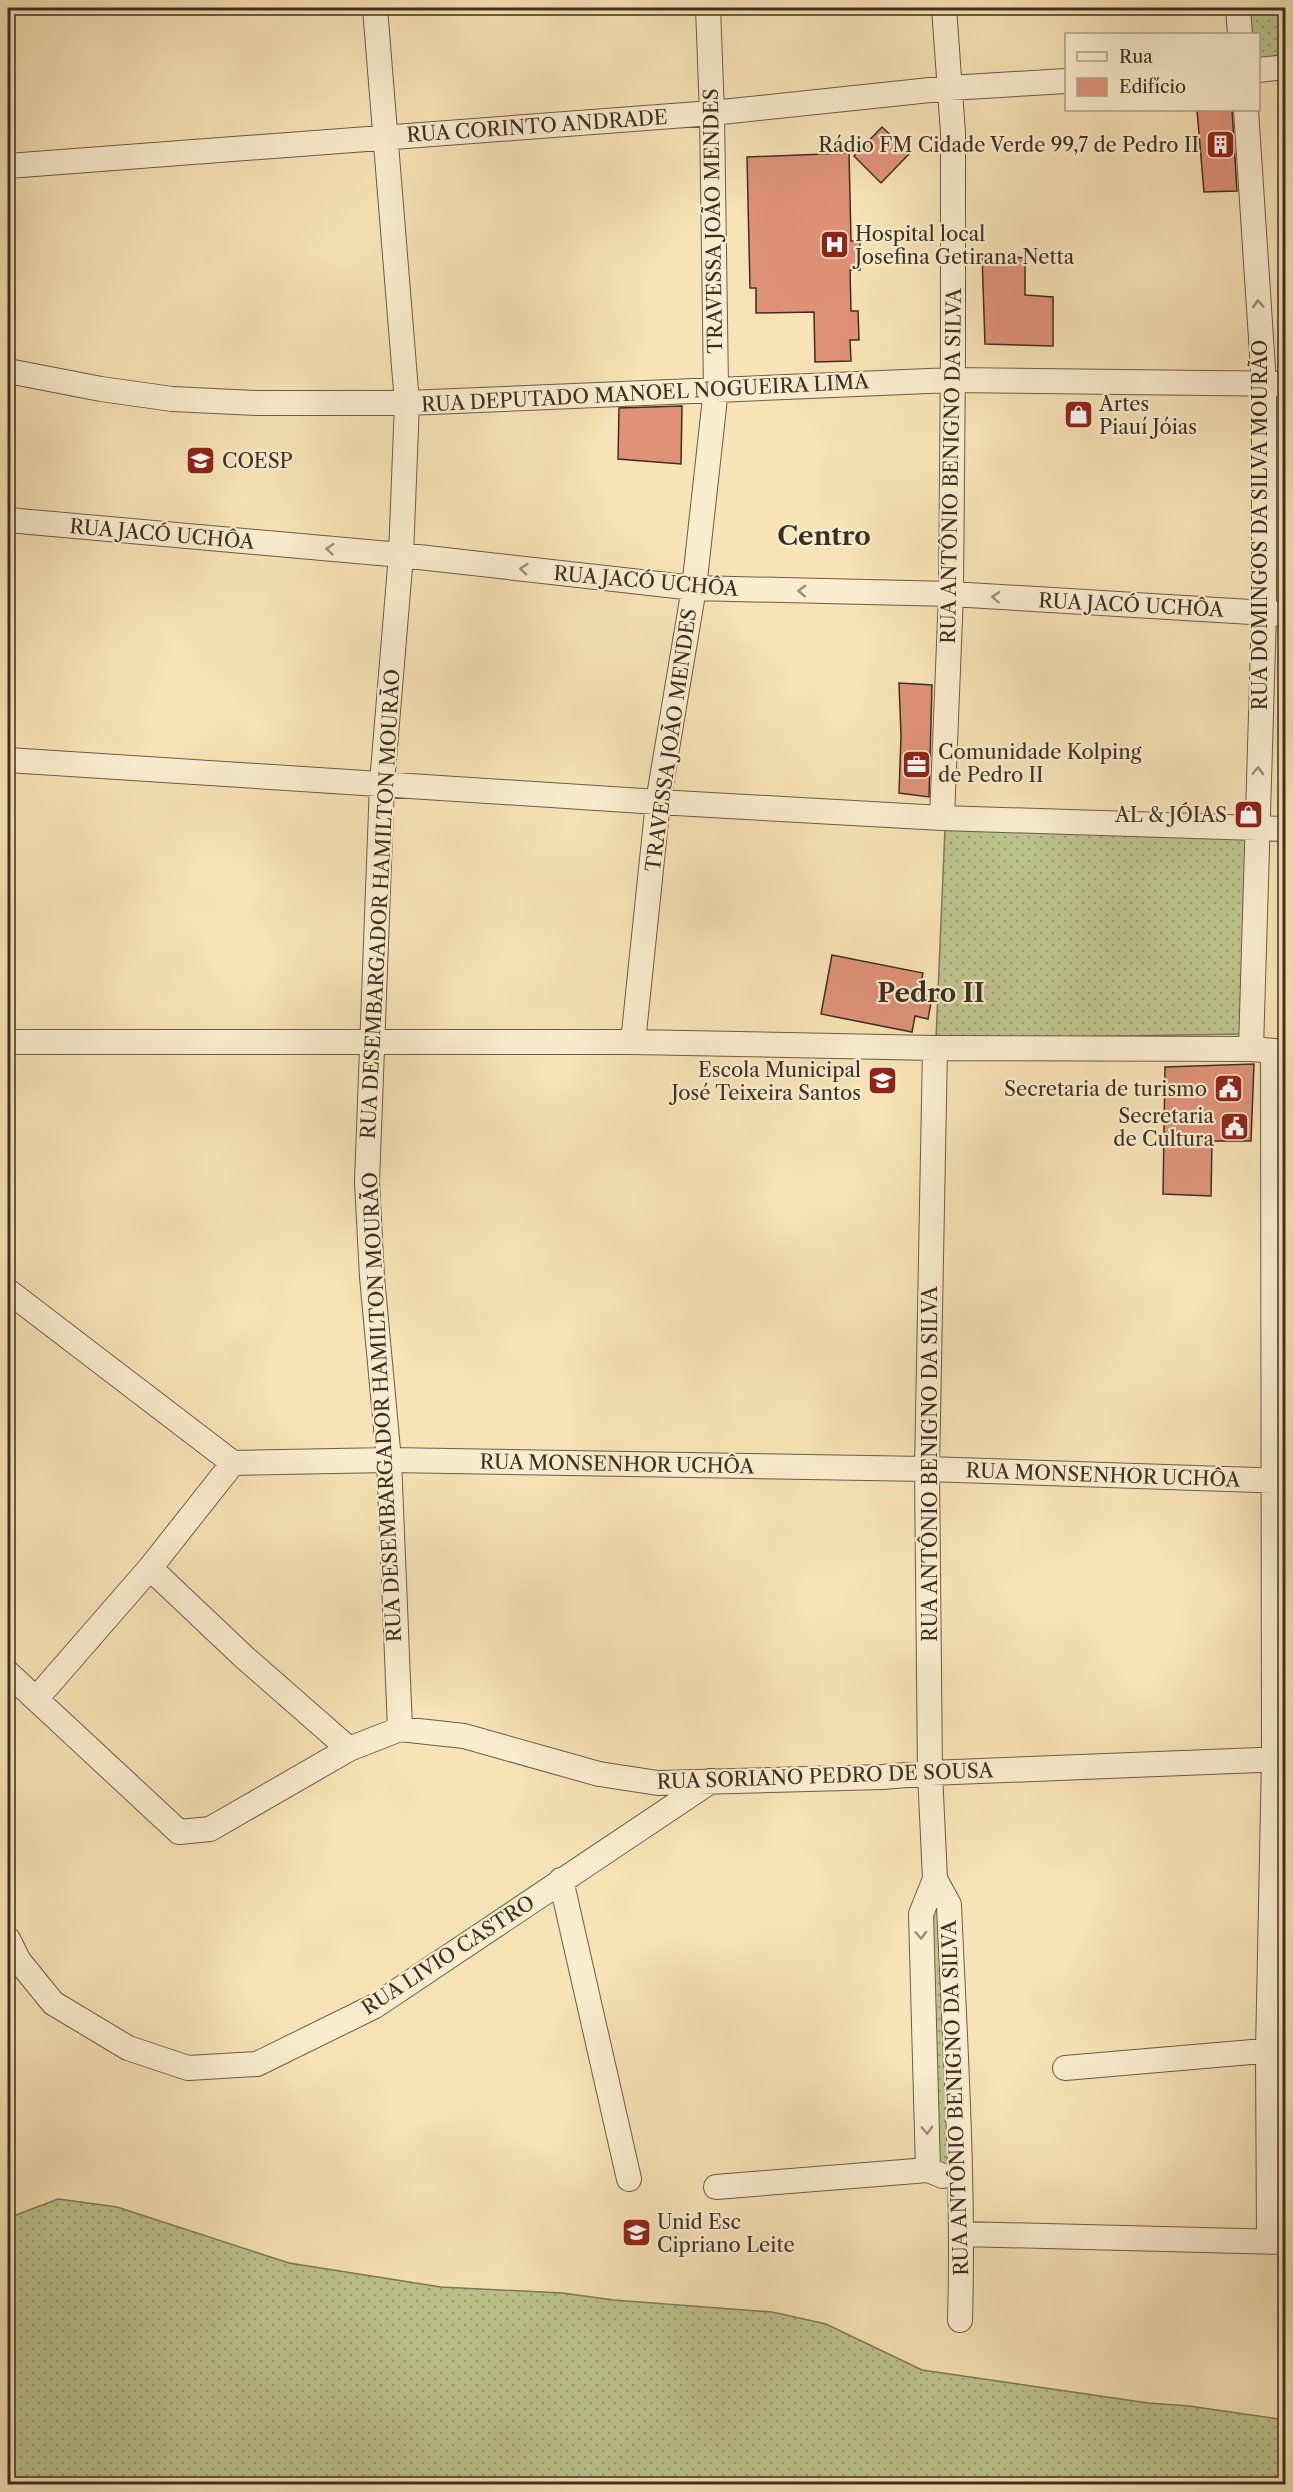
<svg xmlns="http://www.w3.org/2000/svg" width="1293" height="2492" font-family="'Libre Caslon Text',serif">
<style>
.grass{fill:url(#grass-dots);stroke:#7e7958;stroke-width:1.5}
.building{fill:#e09279;stroke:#3e2e22;stroke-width:1.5}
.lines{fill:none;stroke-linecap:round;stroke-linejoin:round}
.minor-casing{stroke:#6c5b47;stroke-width:26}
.minor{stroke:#faedcf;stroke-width:24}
.oneway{stroke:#9c8e78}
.labels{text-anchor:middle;stroke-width:4.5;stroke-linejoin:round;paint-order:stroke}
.street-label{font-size:20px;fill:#3e2e22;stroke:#faedcf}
.poi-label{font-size:20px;fill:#3e2e22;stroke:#faedcf;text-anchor:end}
.district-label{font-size:26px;font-weight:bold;fill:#3e2e22;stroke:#faedcf}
</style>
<defs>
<pattern id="grass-dots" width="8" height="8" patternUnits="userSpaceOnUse" patternTransform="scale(1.5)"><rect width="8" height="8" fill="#bdc48d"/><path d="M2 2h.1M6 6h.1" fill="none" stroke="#9ba073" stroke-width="1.8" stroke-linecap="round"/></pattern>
</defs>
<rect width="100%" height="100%" fill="#f7e3b5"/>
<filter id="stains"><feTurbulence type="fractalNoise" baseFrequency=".00333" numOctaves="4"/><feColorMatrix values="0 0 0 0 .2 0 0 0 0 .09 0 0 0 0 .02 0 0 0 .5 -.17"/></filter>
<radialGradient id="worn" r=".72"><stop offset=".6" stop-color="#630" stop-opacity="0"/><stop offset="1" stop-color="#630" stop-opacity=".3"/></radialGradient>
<!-- grass -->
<path class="grass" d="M1249,8H1285V68L1259,70L1258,34H1251Z
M945,828L1247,839L1243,1034L936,1039Z
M945,1905L954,2165L931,2166L926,1908Z
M58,2199L117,2207L289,2263L441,2287L562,2293L614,2300L772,2312L826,2324L922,2370L1148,2403L1189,2406L1285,2420V2484H8V2218Z"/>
<!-- building -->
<path class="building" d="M1197,110H1232L1237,191L1204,192Z
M882,127L910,153L881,183L854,156Z
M849,153L851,241H860V270H850L851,311H858L859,340H850L851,361L815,362L814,312L756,313V288H750L747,157Z
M982,255L1025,258V295L1053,297V346L985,344Z
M682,406L681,464L618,459L619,408Z
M899,683L932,685L929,797L899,793L901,736Z
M832,955L923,973L919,994L932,997L928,1019L915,1016L912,1032L821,1014Z
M1254,1064L1251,1141H1212L1211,1196L1163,1194L1165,1067Z"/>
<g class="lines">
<defs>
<path id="minor" d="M375,8L407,403L401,555L382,783L367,1182L372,1277L389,1460L400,1729
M1238,8L1240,34
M1258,70L1286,67
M1246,110L1264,384V613L1251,1049
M8,166L712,113L949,88L1066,81
M8,371L101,389L172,399L257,403H407L952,380L1286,384
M8,520L401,555L694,588L951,594L1286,614
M8,760L658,802L942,818L1286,829
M942,818L951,594L953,355V133L944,8
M8,1042H633L935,1048L1251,1049L1286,1052
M633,1042L658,802L694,588L716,389L712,113L708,8
M8,1291L233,1463L389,1460L927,1469L1286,1481
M150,1568L244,1657L349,1749
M8,1673L179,1832L210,1829L349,1749L400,1729L464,1736L599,1774L658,1783L883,1777L930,1773L1286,1759
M36,1699L150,1568L233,1463
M935,1879L949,1905C955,2043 964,2182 960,2320
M561,1880L629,2179
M8,1939L19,1961L53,2003L128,2048L188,2068L257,2064L375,2006L711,1781
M1065,2068L1286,2049
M928,2170L921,1914L935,1879L930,1773L927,1469L935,1048
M716,2187L928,2170L943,2176
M962,2234L1286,2242
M1269,2242L1268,2051L1274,1759L1273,1052"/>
</defs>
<!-- minor casing -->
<use href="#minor" class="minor-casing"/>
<!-- minor -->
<use href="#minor" class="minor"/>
</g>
<!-- one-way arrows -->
<defs><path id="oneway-chevron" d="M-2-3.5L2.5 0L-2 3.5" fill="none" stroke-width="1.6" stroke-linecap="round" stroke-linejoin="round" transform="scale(1.5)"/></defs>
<g class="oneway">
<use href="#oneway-chevron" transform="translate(1258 304) rotate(-94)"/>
<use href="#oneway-chevron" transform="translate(330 549) rotate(-175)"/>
<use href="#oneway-chevron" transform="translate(524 569) rotate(-174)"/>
<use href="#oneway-chevron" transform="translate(802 591) rotate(-179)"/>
<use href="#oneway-chevron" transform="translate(996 597) rotate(-177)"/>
<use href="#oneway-chevron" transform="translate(1258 771) rotate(-88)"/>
<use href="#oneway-chevron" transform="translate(921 1935) rotate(88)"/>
<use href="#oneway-chevron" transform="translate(927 2130) rotate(88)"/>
</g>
<!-- icons -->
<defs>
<symbol id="building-square" viewBox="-11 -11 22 22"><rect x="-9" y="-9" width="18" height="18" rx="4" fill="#8f2418" stroke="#faedcf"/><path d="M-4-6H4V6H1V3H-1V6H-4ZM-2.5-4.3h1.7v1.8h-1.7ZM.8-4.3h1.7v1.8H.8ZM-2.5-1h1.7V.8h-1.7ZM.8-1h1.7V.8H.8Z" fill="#fff"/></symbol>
<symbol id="hospital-square" viewBox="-11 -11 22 22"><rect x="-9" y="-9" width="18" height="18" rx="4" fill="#8f2418" stroke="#faedcf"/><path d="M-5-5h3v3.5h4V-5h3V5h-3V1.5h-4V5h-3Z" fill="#fff"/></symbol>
<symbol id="shop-square" viewBox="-11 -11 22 22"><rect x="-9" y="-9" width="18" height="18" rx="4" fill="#8f2418" stroke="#faedcf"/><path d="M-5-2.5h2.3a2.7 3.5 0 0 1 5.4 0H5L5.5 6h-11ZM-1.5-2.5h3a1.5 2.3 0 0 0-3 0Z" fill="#fff"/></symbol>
<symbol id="school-square" viewBox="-11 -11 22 22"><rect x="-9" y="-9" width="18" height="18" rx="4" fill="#8f2418" stroke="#faedcf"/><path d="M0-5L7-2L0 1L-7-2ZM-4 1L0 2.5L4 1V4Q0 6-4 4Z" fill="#fff"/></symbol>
<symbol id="office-square" viewBox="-11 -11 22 22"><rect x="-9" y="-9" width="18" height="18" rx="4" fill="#8f2418" stroke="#faedcf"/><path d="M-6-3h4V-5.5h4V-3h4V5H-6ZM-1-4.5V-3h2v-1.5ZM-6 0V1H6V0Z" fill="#fff"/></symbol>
<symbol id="civic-square" viewBox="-11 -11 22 22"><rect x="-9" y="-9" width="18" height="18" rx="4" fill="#8f2418" stroke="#faedcf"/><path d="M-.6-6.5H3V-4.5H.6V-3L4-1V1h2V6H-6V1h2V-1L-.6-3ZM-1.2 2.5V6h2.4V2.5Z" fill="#fff"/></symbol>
</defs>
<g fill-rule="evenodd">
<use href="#building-square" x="1204" y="128" width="33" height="33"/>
<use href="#hospital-square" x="818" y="228" width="33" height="33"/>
<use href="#shop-square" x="1062" y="398" width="33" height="33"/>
<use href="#school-square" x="184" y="444" width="33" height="33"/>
<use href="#office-square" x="900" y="748" width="33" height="33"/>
<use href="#shop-square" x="1232" y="798" width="33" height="33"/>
<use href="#school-square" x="866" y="1064" width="33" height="33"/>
<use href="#civic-square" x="1212" y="1072" width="33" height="33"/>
<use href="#civic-square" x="1218" y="1110" width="33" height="33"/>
<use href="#school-square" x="620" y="2216" width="33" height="33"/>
</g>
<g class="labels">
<!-- street labels -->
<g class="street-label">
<text transform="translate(537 126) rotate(-4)" y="7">RUA CORINTO ANDRADE</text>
<text transform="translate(713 221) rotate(-91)" y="7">TRAVESSA JOÃO MENDES</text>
<text transform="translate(645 393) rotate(-3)" y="7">RUA DEPUTADO MANOEL NOGUEIRA LIMA</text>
<text transform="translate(951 466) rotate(-89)" y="7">RUA ANTÔNIO BENIGNO DA SILVA</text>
<text transform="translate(1260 525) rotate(-90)" y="7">RUA DOMINGOS DA SILVA MOURÃO</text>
<text transform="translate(162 534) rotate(5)" y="7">RUA JACÓ UCHÔA</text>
<text transform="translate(646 581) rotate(5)" y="7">RUA JACÓ UCHÔA</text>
<text transform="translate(1131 605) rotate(3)" y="7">RUA JACÓ UCHÔA</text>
<text transform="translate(671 740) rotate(-82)" y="7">TRAVESSA JOÃO MENDES</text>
<text transform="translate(380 904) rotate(-87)" y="7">RUA DESEMBARGADOR HAMILTON MOURÃO</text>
<text transform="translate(382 1407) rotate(-93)" y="7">RUA DESEMBARGADOR HAMILTON MOURÃO</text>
<text transform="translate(617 1464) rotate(1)" y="7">RUA MONSENHOR UCHÔA</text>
<text transform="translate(930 1464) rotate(-90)" y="7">RUA ANTÔNIO BENIGNO DA SILVA</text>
<text transform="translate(1103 1475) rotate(2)" y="7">RUA MONSENHOR UCHÔA</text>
<text transform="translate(825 1776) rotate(-2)" y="7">RUA SORIANO PEDRO DE SOUSA</text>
<text transform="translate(448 1955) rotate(-33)" y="7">RUA LIVIO CASTRO</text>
<text transform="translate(955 2098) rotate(-92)" y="7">RUA ANTÔNIO BENIGNO DA SILVA</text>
</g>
<!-- poi labels -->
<g class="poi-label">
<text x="1199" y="152">Rádio FM Cidade Verde 99,7 de Pedro II</text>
<text x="855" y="241" text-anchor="start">Hospital local<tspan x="855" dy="23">Josefina Getirana Netta</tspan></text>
<text x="1099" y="411" text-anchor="start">Artes<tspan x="1099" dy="23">Piauí Jóias</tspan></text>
<text x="222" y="468" text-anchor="start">COESP</text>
<text x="938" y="759" text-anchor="start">Comunidade Kolping<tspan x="938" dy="23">de Pedro II</tspan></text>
<text x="1227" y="822">AL &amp; JÓIAS</text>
<text x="861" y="1077">Escola Municipal<tspan x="861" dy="23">José Teixeira Santos</tspan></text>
<text x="1207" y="1096">Secretaria de turismo</text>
<text x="1214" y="1123">Secretaria<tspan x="1214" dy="23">de Cultura</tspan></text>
<text x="657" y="2229" text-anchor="start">Unid Esc<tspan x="657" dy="23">Cipriano Leite</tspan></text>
</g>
<!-- district labels -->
<g class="district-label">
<text x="824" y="545">Centro</text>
<text x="931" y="1002">Pedro II</text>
</g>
</g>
<!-- margin -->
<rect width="1293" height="2492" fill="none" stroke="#f7e3b5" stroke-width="30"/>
<rect x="9" y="9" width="1275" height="2474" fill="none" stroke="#3e2e22" stroke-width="3"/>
<rect x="15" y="15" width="1263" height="2462" fill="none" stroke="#3e2e22" stroke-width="1.5"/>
<!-- legend -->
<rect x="1065" y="33" width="195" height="78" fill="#faedcf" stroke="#afa18a" stroke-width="1.5"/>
<rect x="1077" y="52" width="30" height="9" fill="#faedcf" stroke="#afa18a" stroke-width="1.5"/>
<text x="1119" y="63" font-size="18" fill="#3e2e22">Rua</text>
<rect x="1077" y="78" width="30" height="18" fill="#e09279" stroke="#afa18a" stroke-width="1.5"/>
<text x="1119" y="93" font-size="18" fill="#3e2e22">Edifício</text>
<rect width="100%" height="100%" filter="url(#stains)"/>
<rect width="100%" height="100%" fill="url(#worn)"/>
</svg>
